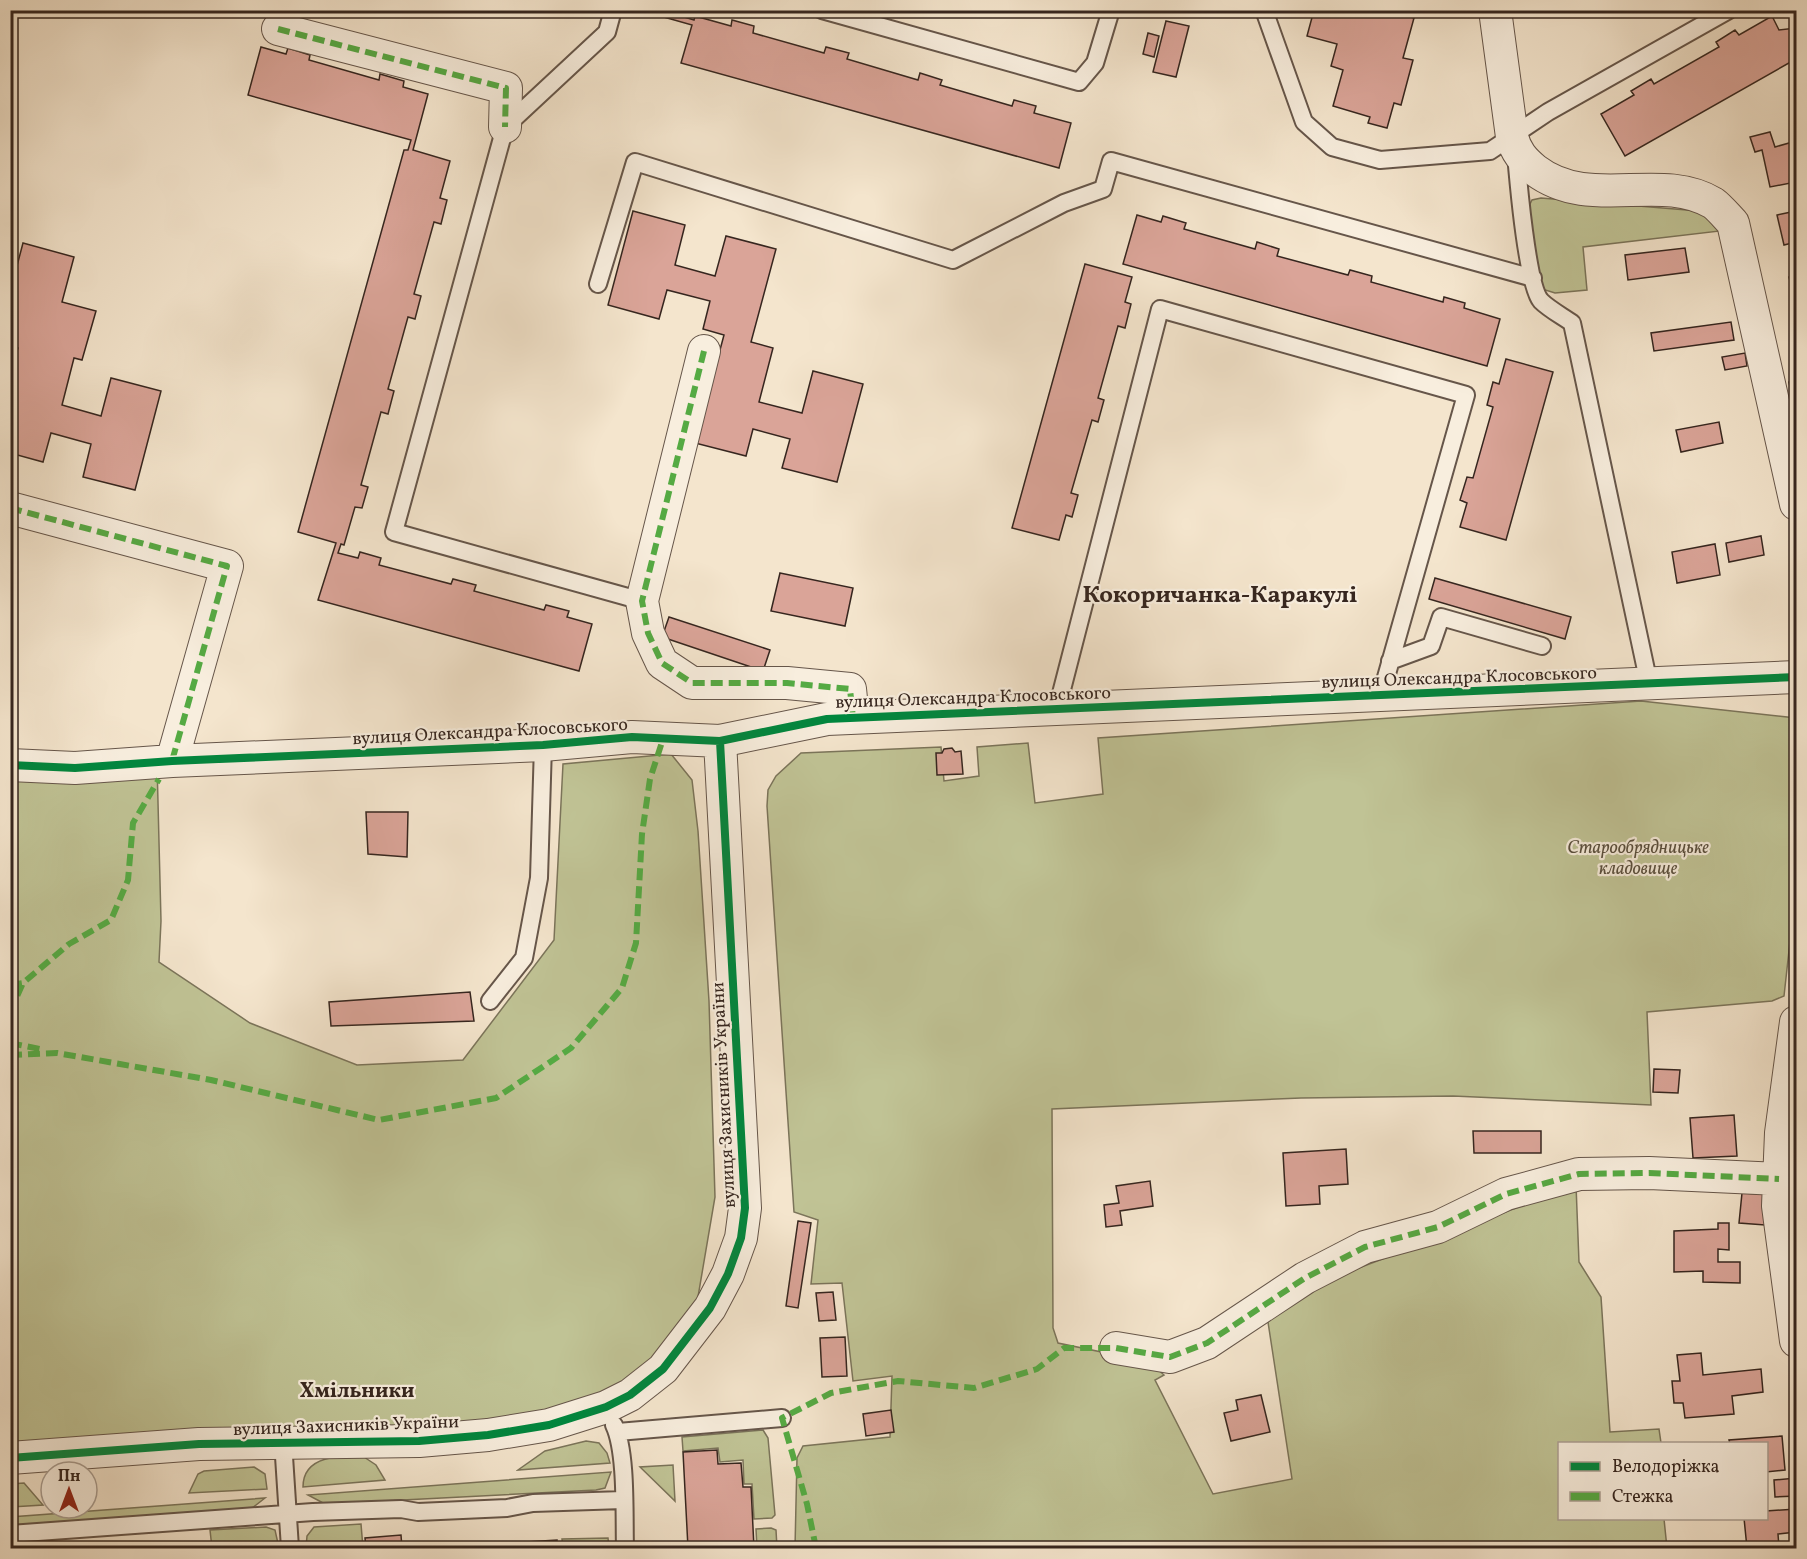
<svg xmlns="http://www.w3.org/2000/svg" width="1807" height="1559" font-family="Vollkorn,serif">
<style>
.green{fill:#c0c395;stroke:#7b745a;stroke-width:1.5}
.building{fill:#daa498;stroke:#36261f;stroke-width:1.5}
.lines{fill:none;stroke-linecap:round;stroke-linejoin:round}
.lane-casing{stroke:#66564a;stroke-width:20}
.street-casing{stroke:#66564a;stroke-width:34}
.lane{stroke:#f8eede;stroke-width:16}
.street{stroke:#f8eede;stroke-width:32}
.quiet{stroke:#55aa43;stroke-width:6;stroke-dasharray:12 6;stroke-linecap:butt}
.cycleway-casing{stroke:#f8eede;stroke-width:11}
.cycleway{stroke:#00873e;stroke-width:8}
.labels{text-anchor:middle;stroke-width:4.5;stroke-linejoin:round;paint-order:stroke}
.street-label{font-size:18px;fill:#36261f;stroke:#f8eede}
.park-label{font-size:18px;font-style:italic;fill:#584d3c;stroke:#f8eede}
.quarter-label{font-size:21px;font-weight:bold;fill:#36261f;stroke:#f8eede}
.district-label{font-size:24px;font-weight:bold;fill:#36261f;stroke:#f8eede}
</style>
<rect width="100%" height="100%" fill="#f4e5cd"/>
<filter id="stains"><feTurbulence type="fractalNoise" baseFrequency=".00333" numOctaves="4"/><feColorMatrix values="0 0 0 0 .2 0 0 0 0 .09 0 0 0 0 .02 0 0 0 .5 -.17"/></filter>
<radialGradient id="worn" r=".72"><stop offset=".6" stop-color="#630" stop-opacity="0"/><stop offset="1" stop-color="#630" stop-opacity=".3"/></radialGradient>
<!-- green -->
<path class="green" d="M1541,198L1699,211L1712,218L1720,231L1583,247L1587,290L1555,293L1542,289L1528,208L1532,200Z
M1641,701L1796,718V887L1784,996L1772,1001L1647,1012L1651,1105L1453,1096L1301,1098L1052,1109L1053,1328L1058,1343L1150,1362L1164,1375L1155,1380L1213,1494L1292,1479L1266,1309L1317,1284L1576,1185L1579,1262L1601,1297L1610,1432L1659,1429L1661,1443L1560,1444V1518L1664,1519L1667,1548H795L797,1458L803,1446L890,1437L892,1376L853,1381L842,1283L811,1284L818,1220L794,1212L767,806L768,790L776,776L801,753L941,747L944,781L979,776L977,747L1028,743L1035,803L1103,794L1098,738Z
M671,754L692,780L698,831L709,1001L715,1197L692,1332L584,1414L11,1461L10,766L157,763L161,921L159,962L250,1023L357,1065L463,1060L554,940L563,764Z
M763,1430L768,1438L775,1515L772,1518L754,1519L752,1484H744L743,1460L720,1462L718,1448L683,1451L682,1437Z
M586,1441L599,1443L607,1453L610,1463L518,1470L545,1451Z
M364,1457L376,1465L385,1480L303,1487C303,1455 341,1455 364,1457Z
M673,1465L675,1501L640,1467Z
M254,1467L265,1474L267,1489L189,1493L198,1474L204,1471Z
M611,1472L605,1488L596,1490L325,1504L308,1495Z
M24,1483L43,1505L11,1507V1484Z
M265,1498L251,1509L11,1526L10,1517Z
M361,1524L363,1548H306L307,1536L314,1527Z
M266,1527L275,1530L279,1548H212L210,1530Z
M771,1528L776,1530L777,1548H757L756,1529Z
M608,1538L609,1548H563L562,1539Z"/>
<!-- building -->
<path class="building" d="M639,10H682L681,16L694,20L695,16L731,26L732,20L754,26L753,33L824,53L826,47L849,53L847,59L918,80L920,73L942,80L940,85L1012,106L1014,100L1036,106L1034,113L1071,123L1059,168L681,63L692,25Z
M1314,10H1386L1414,18L1403,58L1413,60L1401,105L1394,103L1387,128L1368,123L1370,117L1333,106L1343,70L1331,66L1337,44L1307,36Z
M1772,16L1779,30L1796,28V59L1625,156L1601,114L1634,95L1631,91L1651,79L1654,84L1719,47L1716,42L1735,30L1739,35Z
M1166,21L1189,26L1176,77L1153,72Z
M1148,33L1159,36L1154,57L1143,54Z
M261,47L286,54L288,48L310,55L309,60L379,80L380,74L404,81L403,87L428,94L413,150L450,161L440,198L447,200L441,224L434,222L414,294L421,296L415,319L408,317L388,389L394,391L388,414L381,412L361,485L368,487L362,508L355,507L344,545L341,544L338,553L358,558L360,552L381,558L379,565L451,584L453,579L476,585L474,591L544,610L546,605L569,611L567,617L592,624L579,671L318,600L336,543L298,532L404,150H408L411,140L248,95Z
M1770,132L1775,147L1796,141V182L1770,187L1762,150L1755,152L1750,137Z
M633,211L685,225L675,265L715,276L726,236L776,249L751,342L773,348L759,402L802,413L813,371L863,384L837,482L782,468L790,439L753,429L746,456L695,443L724,335L703,329L710,301L667,290L659,319L608,305Z
M1796,211V242L1784,245L1777,215Z
M1137,215L1161,222L1163,216L1186,223L1184,229L1255,249L1257,242L1279,249L1277,256L1348,275L1350,270L1372,276L1371,282L1443,302L1444,297L1465,303L1464,308L1500,319L1487,366L1123,264Z
M23,243L74,257L62,302L96,311L82,360L74,358L62,405L101,416L111,378L161,391L135,490L83,477L91,444L51,433L43,462L10,453V374L18,348L10,346V281H13Z
M1685,248L1689,272L1628,280L1625,255Z
M1085,264L1132,277L1125,302L1131,304L1125,328L1118,326L1098,398L1104,400L1098,422L1092,420L1071,493L1078,495L1072,517L1066,515L1059,540L1012,528Z
M1796,275V305L1789,277Z
M1731,322L1734,340L1654,351L1651,333Z
M1745,353L1747,366L1725,370L1722,357Z
M1506,359L1553,372L1506,540L1460,527L1467,503L1460,500L1467,477L1473,478L1493,407L1487,405L1493,382L1499,384Z
M1796,380V400H1793L1789,382Z
M1719,422L1723,443L1681,452L1676,430Z
M1761,536L1764,555L1729,562L1726,543Z
M1715,544L1720,575L1677,583L1672,552Z
M780,573L853,588L845,626L771,611Z
M1435,578L1571,617L1565,639L1429,599Z
M669,617L770,650L763,671L662,637Z
M952,748L955,752L961,751L963,774L937,775L936,753H942L944,749Z
M366,812H408L407,857L368,854Z
M470,992L474,1021L331,1026L329,1002Z
M1654,1069L1680,1070L1678,1093L1653,1092Z
M1734,1115L1737,1156L1693,1158L1690,1118Z
M1473,1131H1541V1153H1474Z
M1346,1149L1348,1184L1319,1186L1320,1204L1286,1206L1283,1153Z
M1150,1181L1153,1206L1120,1211L1122,1225L1106,1227L1104,1205L1119,1203L1116,1186Z
M1742,1193L1764,1194L1765,1225L1739,1223Z
M798,1221L811,1223L798,1308L786,1306Z
M1718,1223H1729V1250L1718,1249V1262H1740V1283L1703,1282V1271L1674,1272V1231L1718,1229Z
M833,1292L836,1320L819,1321L816,1293Z
M845,1337L847,1376L822,1377L820,1338Z
M1701,1353L1703,1375L1761,1369L1763,1392L1732,1396L1734,1414L1685,1418L1683,1403H1674L1672,1381H1680L1677,1355Z
M1261,1395L1270,1432L1231,1441L1224,1413L1238,1410L1236,1400Z
M891,1410L894,1432L866,1436L863,1414Z
M1782,1436L1785,1470L1766,1472V1444H1730L1729,1440Z
M717,1450L718,1464L741,1463L743,1487H751L754,1548H688L683,1452Z
M1796,1478V1496L1775,1497L1774,1480Z
M1796,1509V1532L1778,1534L1779,1548H1747L1744,1518H1766V1511Z
M401,1535L402,1548H366L365,1538Z
M557,1540V1548H416L509,1543Z"/>
<g class="lines">
<defs>
<path id="lane" d="M613,10L607,32L505,127L394,532L642,601
M822,10L1079,82L1095,63L1111,10
M1264,10L1304,122L1332,147L1380,160L1490,151L1548,112L1729,10
M1516,154C1518,178 1527,286 1541,301C1549,309 1562,316 1572,323L1649,684
M598,284L635,162L953,260L1064,203L1103,189L1111,161L1533,278
M1390,661L1431,646L1441,617L1542,646
M1057,709L1160,309L1466,395L1381,695
M490,1001L524,958L539,878L543,745
M614,1425C627,1452 624,1517 625,1548
M618,1432L782,1418
M283,1441L290,1548
M10,1534L313,1512L401,1509L418,1512L507,1508L533,1503L623,1500"/>
<path id="street" d="M1495,10L1512,137C1516,152 1523,160 1535,170C1590,212 1659,171 1713,203C1720,208 1727,217 1733,223L1796,504
M278,29L506,88L505,127
M704,351L642,601L648,633L662,663L692,683H787L850,689L853,718
M10,508L227,566L172,761
M10,765L75,768L172,761L543,745L632,737L720,741L827,719L1796,677
M1796,1022L1781,1133L1778,1206L1796,1341
M1116,1348L1170,1357L1207,1343L1305,1278L1365,1247L1438,1227L1506,1194L1579,1174L1649,1173L1779,1179
M10,1458L199,1444L419,1441L488,1435L549,1425L606,1407L630,1395L663,1369L710,1308L728,1274L741,1238L745,1208L720,741"/>
</defs>
<!-- lane casing -->
<use href="#lane" class="lane-casing"/>
<!-- street casing -->
<use href="#street" class="street-casing"/>
<!-- lane -->
<use href="#lane" class="lane"/>
<!-- street -->
<use href="#street" class="street"/>
<!-- quiet -->
<path class="quiet" d="M278,29L506,88L505,127
M704,351L642,601L648,633L662,663L692,683H787L850,689L853,718
M10,508L227,566L172,761
M10,985L23,983
M10,1012L23,983L69,944L111,920L128,880L133,823L159,779
M10,1043L40,1049
M10,1055L57,1053L211,1080L379,1120L496,1098L571,1048L622,988L636,943L642,834L650,779L663,739
M816,1548L807,1504L782,1418L831,1393L898,1381L974,1388L1037,1369L1064,1348H1116L1170,1357L1207,1343L1305,1278L1365,1247L1438,1227L1506,1194L1579,1174L1649,1173L1779,1179"/>
<defs>
<path id="cycleway" d="M10,765L75,768L172,761L543,745L632,737L720,741L827,719L1796,677
M10,1458L199,1444L419,1441L488,1435L549,1425L606,1407L630,1395L663,1369L710,1308L728,1274L741,1238L745,1208L720,741"/>
</defs>
<!-- cycleway casing -->
<use href="#cycleway" class="cycleway-casing"/>
<!-- cycleway -->
<use href="#cycleway" class="cycleway"/>
</g>
<g class="labels">
<!-- street labels -->
<g class="street-label">
<text transform="translate(1459 677) rotate(-2)" y="6">вулиця Олександра Клосовського</text>
<text transform="translate(973 697) rotate(-2)" y="6">вулиця Олександра Клосовського</text>
<text transform="translate(490 731) rotate(-3)" y="6">вулиця Олександра Клосовського</text>
<text transform="translate(723 1095) rotate(-93)" y="6">вулиця Захисників України</text>
<text transform="translate(346 1425) rotate(-2)" y="6">вулиця Захисників України</text>
</g>
<!-- park labels -->
<g class="park-label">
<text x="1638" y="853">Старообрядницьке<tspan x="1638" dy="21">кладовище</tspan></text>
</g>
<!-- quarter labels -->
<g class="quarter-label">
<text x="357" y="1397">Хмільники</text>
</g>
<!-- district labels -->
<g class="district-label">
<text x="1220" y="602">Кокоричанка-Каракулі</text>
</g>
</g>
<!-- margin -->
<rect width="1807" height="1559" fill="none" stroke="#f4e5cd" stroke-width="36"/>
<rect x="12" y="12" width="1783" height="1535" fill="none" stroke="#36261f" stroke-width="3"/>
<rect x="18" y="18" width="1771" height="1523" fill="none" stroke="#36261f" stroke-width="1.5"/>
<!-- legend -->
<rect x="1558" y="1442" width="210" height="78" fill="#f8eede" stroke="#aa9e92" stroke-width="1.5"/>
<rect x="1570" y="1462" width="30" height="9" fill="#00873e" stroke="#aa9e92" stroke-width="1.5"/>
<text x="1612" y="1472" font-size="18" fill="#36261f">Велодоріжка</text>
<rect x="1570" y="1492" width="30" height="9" fill="#55aa43" stroke="#aa9e92" stroke-width="1.5"/>
<text x="1612" y="1502" font-size="18" fill="#36261f">Стежка</text>
<!-- north arrow -->
<g transform="translate(69 1490)"><circle r="28" fill="#f8eede" stroke="#aa9e92" stroke-width="1.5"/>
<path d="M0-4.5L10 22L0 15L-10 22Z" fill="#8f2418"/>
<text y="-9" font-size="16" font-weight="bold" text-anchor="middle" fill="#36261f">Пн</text>
</g>
<rect width="100%" height="100%" filter="url(#stains)"/>
<rect width="100%" height="100%" fill="url(#worn)"/>
</svg>
